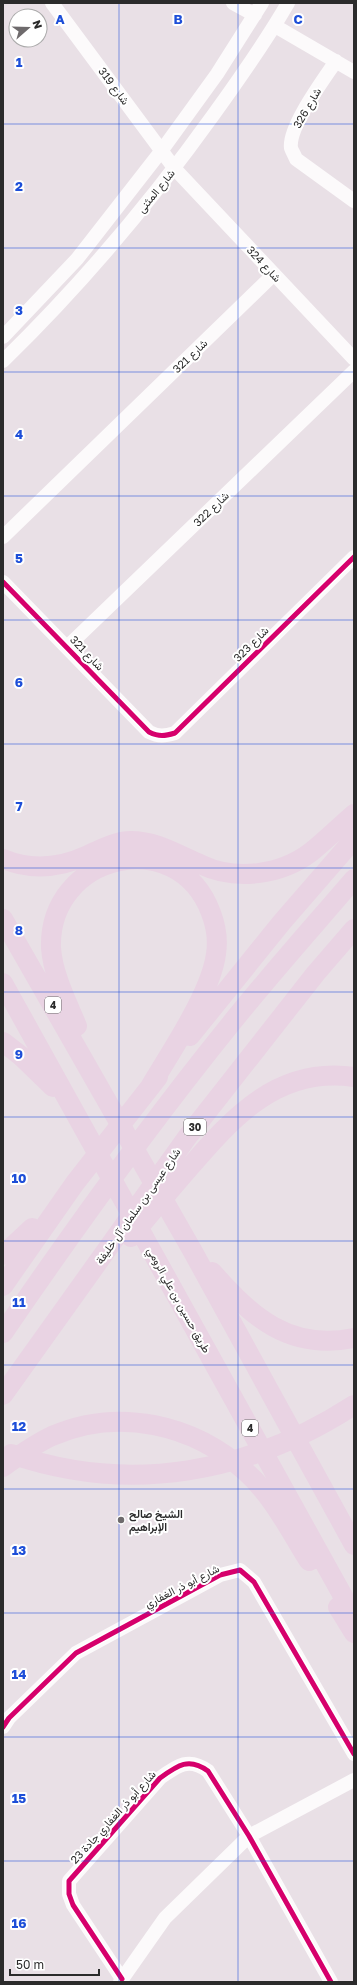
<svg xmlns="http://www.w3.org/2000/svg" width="357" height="1985" font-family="'Golos Text',Vazirmatn,sans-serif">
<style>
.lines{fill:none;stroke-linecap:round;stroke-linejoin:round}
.minor{stroke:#fcfafb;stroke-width:14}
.highway{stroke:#e9d3e3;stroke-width:20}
.cycleway-casing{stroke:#fff;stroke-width:8}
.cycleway{stroke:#d6006c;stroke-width:5}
.grid{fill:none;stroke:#1d4ed8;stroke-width:1;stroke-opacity:0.55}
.poi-dot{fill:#6e6a6c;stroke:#fff;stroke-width:1.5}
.labels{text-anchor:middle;stroke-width:4;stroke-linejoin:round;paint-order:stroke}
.shield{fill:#fff;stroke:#6b6b6b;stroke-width:1}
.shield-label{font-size:10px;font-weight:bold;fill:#2b2b2b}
.street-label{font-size:11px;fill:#2b2b2b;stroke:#fff}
.poi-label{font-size:11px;font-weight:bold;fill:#2b2b2b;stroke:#fff;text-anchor:start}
.grid-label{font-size:13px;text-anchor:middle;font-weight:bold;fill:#1d4ed8;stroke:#fff;stroke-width:4;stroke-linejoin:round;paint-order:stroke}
</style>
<rect width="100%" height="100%" fill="#e9e0e6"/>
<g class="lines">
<!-- minor -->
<path class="minor" d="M52,3L175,169L354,359
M233,3L255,15
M275,26L354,72
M336,61C324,79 288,127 291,148C292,151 295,156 296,159L354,201
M3,337L77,259L162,150L217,74L262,3
M3,361C81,285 151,202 214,114C240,78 266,41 288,3
M3,537L274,274
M3,582L149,732C159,737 165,736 175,733L354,557
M67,647L354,371
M3,1727L9,1718L76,1653L220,1575L240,1570L254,1582L354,1754
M122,1979L73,1905L69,1894V1881L160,1778C178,1765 189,1757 208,1771L249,1836L331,1982
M120,1982L165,1918L249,1836L354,1780"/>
<!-- highway -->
<path class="highway" d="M3,859C32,871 60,868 88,855C101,849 116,841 131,841C157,841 178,855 202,865C236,881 281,875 311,852C326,840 340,826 354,814
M3,919L192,1250L354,1545
M3,983L354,1616
M77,1026C67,1002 53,975 51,948C48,854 178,823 211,913C216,926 218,941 216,954C211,993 170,1053 150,1087
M190,1036L282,922L354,839
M3,1042L21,1056L53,1087
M131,1237C150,1214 170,1190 190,1167C234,1116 279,1066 354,1077
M3,1255L32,1228
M212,1272C252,1317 289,1351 354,1338
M3,1286L75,1183L158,1077
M3,1333C75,1228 149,1125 229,1026C269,976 312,928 354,879
M3,1395L188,1136L316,973L354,929
M11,1454C131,1495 249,1473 354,1405
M3,1467C18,1456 35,1444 52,1436C118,1407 194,1424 246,1472C273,1496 290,1531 309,1561
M338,1607L354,1633"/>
<defs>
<path id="cycleway" d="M3,582L149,732C159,737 165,736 175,733L354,557
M3,1727L9,1718L76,1653L220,1575L240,1570L254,1582L354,1754
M122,1979L73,1905L69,1894V1881L160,1778C178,1765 189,1757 208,1771L249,1836L331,1982"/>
</defs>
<!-- cycleway casing -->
<use href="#cycleway" class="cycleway-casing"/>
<!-- cycleway -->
<use href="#cycleway" class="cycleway"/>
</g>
<!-- grid -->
<path class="grid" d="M119,3V1982M238,3V1982M3,124H354M3,248H354M3,372H354M3,496H354M3,620H354M3,744H354M3,868H354M3,992H354M3,1117H354M3,1241H354M3,1365H354M3,1489H354M3,1613H354M3,1737H354M3,1861H354"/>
<!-- markers -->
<circle class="poi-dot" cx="121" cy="1520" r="4"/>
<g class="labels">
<!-- shield labels -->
<g class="shield">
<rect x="45" y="997" width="16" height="16" rx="3"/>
<rect x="184" y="1119" width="22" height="16" rx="3"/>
<rect x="242" y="1420" width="16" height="16" rx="3"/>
</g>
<g class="shield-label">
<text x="53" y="1009">4</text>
<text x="195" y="1131">30</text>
<text x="250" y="1432">4</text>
</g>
<!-- street labels -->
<g class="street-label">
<text transform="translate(114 86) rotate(53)" y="4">شارع 319</text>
<text transform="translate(307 108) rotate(-60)" y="4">شارع 326</text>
<text transform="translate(156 191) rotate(-51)" y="4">شارع المثنى</text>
<text transform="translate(264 264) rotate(47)" y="4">شارع 324</text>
<text transform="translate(190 356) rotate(-44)" y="4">شارع 321</text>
<text transform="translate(211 509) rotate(-44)" y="4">شارع 322</text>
<text transform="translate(251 644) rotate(-45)" y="4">شارع 323</text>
<text transform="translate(87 653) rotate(46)" y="4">شارع 321</text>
<text transform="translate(138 1206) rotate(-55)" y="4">شارع عيسى بن سلمان آل خليفة</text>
<text transform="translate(179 1300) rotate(61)" y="4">طريق حسين بن علي الرومي</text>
<text transform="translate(182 1586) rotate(-27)" y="4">شارع أبو ذر الغفاري</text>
<text transform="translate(113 1817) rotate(-48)" y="4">شارع أبو ذر الغفاري جادة 23</text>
</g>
<!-- poi labels -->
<g class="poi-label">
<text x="129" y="1518">الشيخ صالح<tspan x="129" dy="13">الإبراهيم</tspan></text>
</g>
</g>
<g class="grid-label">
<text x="60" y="24">A</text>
<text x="178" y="24">B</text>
<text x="298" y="24">C</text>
<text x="19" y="67">1</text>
<text x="19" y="191">2</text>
<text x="19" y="315">3</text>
<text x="19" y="439">4</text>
<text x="19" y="563">5</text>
<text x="19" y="687">6</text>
<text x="19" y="811">7</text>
<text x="19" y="935">8</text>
<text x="19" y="1059">9</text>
<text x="19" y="1183">10</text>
<text x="19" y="1307">11</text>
<text x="19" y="1431">12</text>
<text x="19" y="1555">13</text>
<text x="19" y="1679">14</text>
<text x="19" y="1803">15</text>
<text x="19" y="1928">16</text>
</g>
<!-- border -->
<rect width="357" height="1985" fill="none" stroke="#2b2b2b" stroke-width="8"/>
<!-- north arrow -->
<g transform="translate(28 28) rotate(70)"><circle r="19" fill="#ffffff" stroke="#aaaaaa"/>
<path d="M0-3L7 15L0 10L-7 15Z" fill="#6e6a6c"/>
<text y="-6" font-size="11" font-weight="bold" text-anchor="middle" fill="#2b2b2b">N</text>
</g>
<!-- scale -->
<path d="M10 1969v6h89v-6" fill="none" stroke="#2b2b2b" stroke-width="2"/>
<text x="16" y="1969" font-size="12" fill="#2b2b2b" stroke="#ffffff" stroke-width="3" paint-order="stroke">50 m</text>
</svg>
